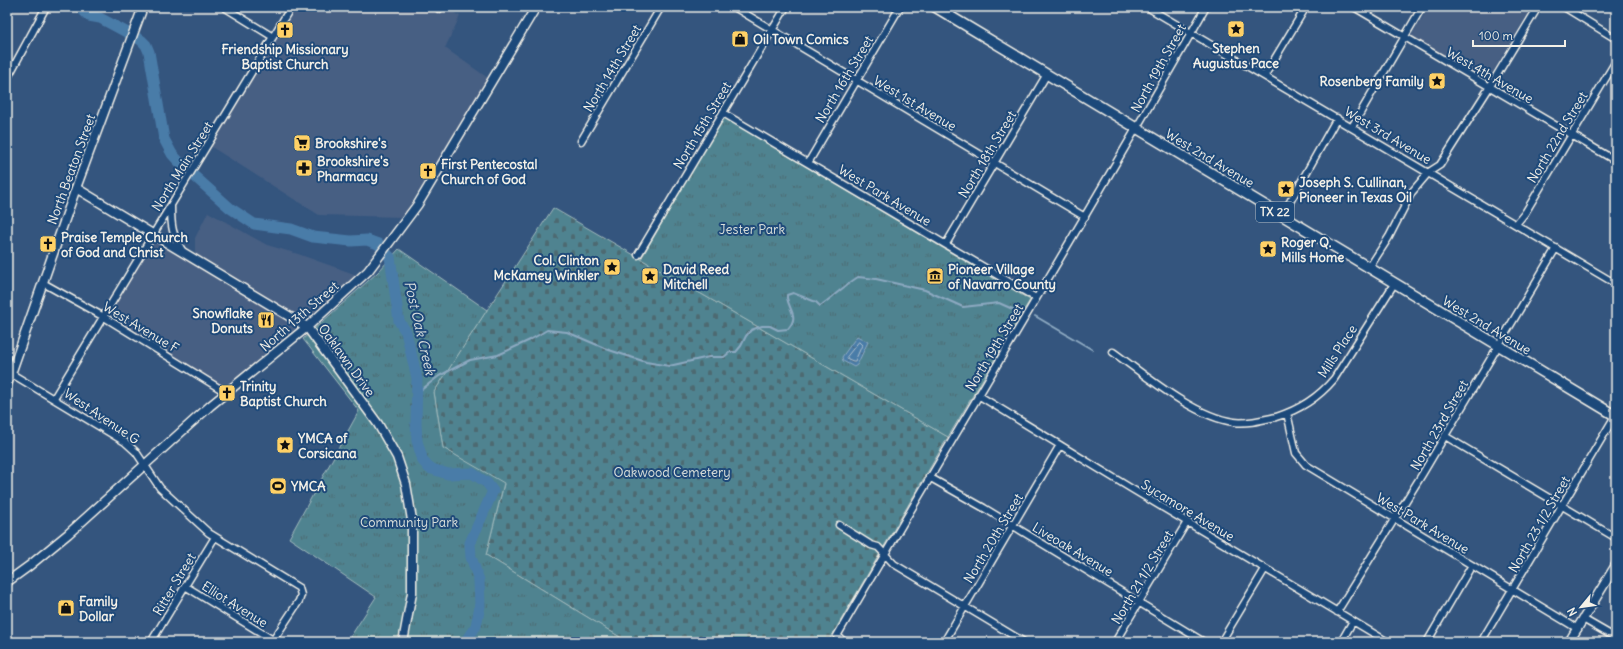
<svg xmlns="http://www.w3.org/2000/svg" width="1623" height="649" font-family="Delius,sans-serif">
<style>
.built{fill:#475f83}
.cemetery{fill:url(#cemetery-stones);stroke:#a2babc}
.park{fill:url(#park-tufts);stroke:#a2babc}
.water{fill:url(#water-ripples);stroke:#8eaac2}
.lines{fill:none;stroke-linecap:round;stroke-linejoin:round}
.shore{stroke:#b0c2ce;stroke-width:1}
.stream{stroke:#8eaac2;stroke-width:2}
.river{stroke:#4a7ba8;stroke-width:11}
.street-casing{stroke:#f4f1e8;stroke-width:9}
.secondary-casing{stroke:#f4f1e8;stroke-width:11}
.primary-casing{stroke:#f4f1e8;stroke-width:12}
.street{stroke:#1f4a7a;stroke-width:6}
.secondary{stroke:#1f4a7a;stroke-width:8}
.primary{stroke:#1f4a7a;stroke-width:9}
.labels{text-anchor:middle;stroke-width:4;stroke-linejoin:round;paint-order:stroke}
.shield{fill:#1f4a7a;stroke:#b4bfc7;stroke-width:1}
.shield-label{font-size:12px;font-weight:bold;fill:#f4f1e8}
.poi-label{font-size:13px;font-weight:bold;fill:#f4f1e8;stroke:#1f4a7a;text-anchor:start}
.street-label{font-size:13px;fill:#f4f1e8;stroke:#1f4a7a}
.park-label{font-size:13px;fill:#dbe0db;stroke:#1f4a7a}
.water-label{font-size:14px;font-style:italic;fill:#dadfde;stroke:#1f4a7a}
</style>
<defs>
<pattern id="cemetery-stones" width="16" height="16" patternUnits="userSpaceOnUse"><rect width="16" height="16" fill="#4f8390"/><path d="M2 7V4a2 2 0 0 1 4 0v3zM10 15v-3a2 2 0 0 1 4 0v3z" fill="#4d6b72"/></pattern>
<pattern id="park-tufts" width="24" height="20" patternUnits="userSpaceOnUse"><rect width="24" height="20" fill="#4f8390"/><path d="M3 7l-1-3M5 7V3M7 7l1-3M15 17l-1-3M17 17v-4M19 17l1-3" fill="none" stroke="#4d6b72"/></pattern>
<pattern id="water-ripples" width="26" height="14" patternUnits="userSpaceOnUse"><rect width="26" height="14" fill="#4a7ba8"/><path d="M2 4q2-2 4 0t4 0M15 11q2-2 4 0t4 0" fill="none" stroke="#4a647c"/></pattern>
</defs>
<rect width="100%" height="100%" fill="#34557e"/>
<filter id="ink" filterUnits="userSpaceOnUse"><feTurbulence type="fractalNoise" baseFrequency=".025" numOctaves="2"/><feDisplacementMap in="SourceGraphic" scale="8" xChannelSelector="R" yChannelSelector="G"/><feConvolveMatrix kernelMatrix="1 2 1 2 8 2 1 2 1" color-interpolation-filters="sRGB"/></filter>
<g filter="url(#ink)">
<!-- built -->
<path class="built" d="M295,7H444L460,16L445,48L488,78L403,217L319,215L210,146Z
M1429,7H1532L1487,81L1411,36Z
M208,212L267,245L298,254L357,275L305,323L195,257V238Z
M155,241L230,285L300,327L225,388L108,316Z"/>
<!-- cemetery -->
<path class="cemetery" d="M553,208L948,437L828,642H628L486,555L504,484L443,448L434,392Z"/>
<!-- park -->
<path class="park" d="M723,117L1030,300L948,437L641,259Z
M399,249L487,310L434,392L443,448L504,483L486,555L628,642H347L376,597L289,538L359,411L303,339L378,272Z"/>
<!-- water -->
<path class="water" d="M857,336L868,342L857,365L854,367L843,361L842,357Z"/>
<g class="lines">
<!-- shore -->
<path class="shore" d="M859,342L862,345L855,361H853L848,359L847,357Z"/>
<!-- stream -->
<path class="stream" d="M1035,316L1093,350
M416,394L439,376L470,360L498,355L530,340L547,330L567,332L609,350L646,362L669,366L709,357H724L730,352H736L741,346L746,336L751,330L762,326H770L778,330L788,329C799,316 790,312 787,298V295L793,293L816,302L820,306C833,297 844,286 858,277L876,279L925,290L963,307L999,303L1017,311"/>
<!-- river -->
<path class="river" d="M80,7L89,16L100,18L141,40L146,45L149,52L164,139L172,154L183,166L230,208L254,224L291,229L313,237L351,241L367,240L378,244L390,257L399,321L406,332L417,378L416,423L417,441L423,461L429,468L448,474L472,473L487,483L493,491L470,543L471,557L479,580L480,606L476,626L465,642"/>
<defs>
<path id="street" d="M224,7L273,37
M527,7L533,11
M734,7L1085,217
M1147,7L1616,284
M1354,7L1616,161
M1564,7L1616,39
M439,9L440,7
M1265,75L1306,7
M7,79L46,7
M723,113L1036,298
M1352,127L1422,7
M581,141L661,7
M808,163L900,7
M171,206C171,227 172,234 183,252
M1282,216L1337,118
M1516,224L1525,213L1616,61
M946,244L1047,74
M638,255L786,7
M1369,268L1389,237L1412,192L1429,172L1440,165L1489,88L1538,7
M43,283L104,317L227,393
M1113,352C1145,375 1194,417 1234,422C1247,424 1262,420 1276,417C1299,410 1318,398 1334,379L1394,284
M7,371L125,442L136,452L160,488L209,533L299,588L301,595L299,601L272,642
M978,395L1132,489L1388,642
M54,398L291,7
M1287,413L1296,453L1306,465L1578,629
M1445,436L1616,538
M929,477L984,508L1204,642
M839,525L871,545L878,547L894,564L1024,642
M185,586L273,640
M1337,612L1423,473L1556,248
M1583,619L1616,638
M151,642L215,537
M845,642L837,636C959,426 1086,219 1206,7
M944,642L1060,445
M1115,642L1187,522
M1221,642L1265,569
M1341,642L1353,621
M1427,642L1472,565
M1481,642L1615,416"/>
<path id="secondary" d="M76,188L307,327L378,424L397,457L406,484L412,520V593L403,642
M7,385L76,188L143,7
M7,582L29,566L68,534L210,406L307,327L368,271L418,204L536,7
M1569,642L1616,565"/>
<path id="primary" d="M935,7L1616,416"/>
</defs>
<!-- street casing -->
<use href="#street" class="street-casing"/>
<!-- secondary casing -->
<use href="#secondary" class="secondary-casing"/>
<!-- primary casing -->
<use href="#primary" class="primary-casing"/>
<!-- street -->
<use href="#street" class="street"/>
<!-- secondary -->
<use href="#secondary" class="secondary"/>
<!-- primary -->
<use href="#primary" class="primary"/>
</g>
</g>
<!-- icons -->
<defs>
<symbol id="sight-square" viewBox="-11 -11 22 22"><rect x="-9" y="-9" width="18" height="18" rx="4" fill="#ffd166" stroke="#1f4a7a"/><path d="M0-6L1.8-2.2L6-1.7L2.9 1.2L3.7 5.4L0 3.3L-3.7 5.4L-2.9 1.2L-6-1.7L-1.8-2.2Z" fill="#111"/></symbol>
<symbol id="church-square" viewBox="-11 -11 22 22"><rect x="-9" y="-9" width="18" height="18" rx="4" fill="#ffd166" stroke="#1f4a7a"/><path d="M-1.2-6h2.4v3.5h3.3v2.4h-3.3V6h-2.4V-.1h-3.3v-2.4h3.3Z" fill="#111"/></symbol>
<symbol id="shop-square" viewBox="-11 -11 22 22"><rect x="-9" y="-9" width="18" height="18" rx="4" fill="#ffd166" stroke="#1f4a7a"/><path d="M-5-2.5h2.3a2.7 3.5 0 0 1 5.4 0H5L5.5 6h-11ZM-1.5-2.5h3a1.5 2.3 0 0 0-3 0Z" fill="#111"/></symbol>
<symbol id="supermarket-square" viewBox="-11 -11 22 22"><rect x="-9" y="-9" width="18" height="18" rx="4" fill="#ffd166" stroke="#1f4a7a"/><path d="M-6-5.5h2.5l.6 2H6L4.5 2H-2.5L-4.4-4H-6ZM-1.5 3.2a1.3 1.3 0 1 0 .1 0ZM3 3.2a1.3 1.3 0 1 0 .1 0Z" fill="#111"/></symbol>
<symbol id="pharmacy-square" viewBox="-11 -11 22 22"><rect x="-9" y="-9" width="18" height="18" rx="4" fill="#ffd166" stroke="#1f4a7a"/><path d="M-2-6h4v4h4v4h-4v4h-4v-4h-4v-4h4Z" fill="#111"/></symbol>
<symbol id="museum-square" viewBox="-11 -11 22 22"><rect x="-9" y="-9" width="18" height="18" rx="4" fill="#ffd166" stroke="#1f4a7a"/><path d="M0-6L6-3V-2H-6V-3ZM-5-1h2V3h-2ZM-1-1h2V3h-2ZM3-1h2V3H3ZM-6 4H6V6H-6Z" fill="#111"/></symbol>
<symbol id="restaurant-square" viewBox="-11 -11 22 22"><rect x="-9" y="-9" width="18" height="18" rx="4" fill="#ffd166" stroke="#1f4a7a"/><path d="M-5-6h1v4h1v-4h1v4h1v-4h1v5L-1.5 .5V6h-2V.5L-5-1ZM5-6V6H3V1.5H1.5Q1.5-4 5-6Z" fill="#111"/></symbol>
<symbol id="stadium-square" viewBox="-11 -11 22 22"><rect x="-9" y="-9" width="18" height="18" rx="4" fill="#ffd166" stroke="#1f4a7a"/><path d="M0-5a6.5 5 0 1 0 0 10a6.5 5 0 1 0 0-10ZM-3.5-1.8h7v3.6h-7Z" fill="#111"/></symbol>
</defs>
<g fill-rule="evenodd">
<use href="#sight-square" x="1226" y="19" width="20" height="20"/>
<use href="#church-square" x="275" y="20" width="20" height="20"/>
<use href="#shop-square" x="730" y="29" width="20" height="20"/>
<use href="#sight-square" x="1427" y="71" width="20" height="20"/>
<use href="#supermarket-square" x="292" y="133" width="20" height="20"/>
<use href="#pharmacy-square" x="294" y="158" width="20" height="20"/>
<use href="#church-square" x="418" y="161" width="20" height="20"/>
<use href="#sight-square" x="1276" y="179" width="20" height="20"/>
<use href="#church-square" x="38" y="234" width="20" height="20"/>
<use href="#sight-square" x="1258" y="239" width="20" height="20"/>
<use href="#sight-square" x="602" y="257" width="20" height="20"/>
<use href="#sight-square" x="640" y="266" width="20" height="20"/>
<use href="#museum-square" x="925" y="266" width="20" height="20"/>
<use href="#restaurant-square" x="256" y="310" width="20" height="20"/>
<use href="#church-square" x="217" y="383" width="20" height="20"/>
<use href="#sight-square" x="275" y="435" width="20" height="20"/>
<use href="#stadium-square" x="268" y="476" width="20" height="20"/>
<use href="#shop-square" x="56" y="598" width="20" height="20"/>
</g>
<g class="labels">
<!-- shield labels -->
<rect class="shield" x="1256" y="202" width="38" height="20" rx="3"/>
<g class="shield-label">
<text x="1275" y="216">TX 22</text>
</g>
<!-- poi labels -->
<g class="poi-label">
<text x="753" y="44">Oil Town Comics</text>
<text x="1236" y="53" text-anchor="middle">Stephen<tspan x="1236" dy="15">Augustus Pace</tspan></text>
<text x="285" y="54" text-anchor="middle">Friendship Missionary<tspan x="285" dy="15">Baptist Church</tspan></text>
<text x="1424" y="86" text-anchor="end">Rosenberg Family</text>
<text x="315" y="148">Brookshire's</text>
<text x="317" y="166">Brookshire's<tspan x="317" dy="15">Pharmacy</tspan></text>
<text x="441" y="169">First Pentecostal<tspan x="441" dy="15">Church of God</tspan></text>
<text x="1299" y="187">Joseph S. Cullinan,<tspan x="1299" dy="15">Pioneer in Texas Oil</tspan></text>
<text x="61" y="242">Praise Temple Church<tspan x="61" dy="15">of God and Christ</tspan></text>
<text x="1281" y="247">Roger Q.<tspan x="1281" dy="15">Mills Home</tspan></text>
<text x="599" y="265" text-anchor="end">Col. Clinton<tspan x="599" dy="15">McKamey Winkler</tspan></text>
<text x="663" y="274">David Reed<tspan x="663" dy="15">Mitchell</tspan></text>
<text x="948" y="274">Pioneer Village<tspan x="948" dy="15">of Navarro County</tspan></text>
<text x="253" y="318" text-anchor="end">Snowflake<tspan x="253" dy="15">Donuts</tspan></text>
<text x="240" y="391">Trinity<tspan x="240" dy="15">Baptist Church</tspan></text>
<text x="298" y="443">YMCA of<tspan x="298" dy="15">Corsicana</tspan></text>
<text x="291" y="491">YMCA</text>
<text x="79" y="606">Family<tspan x="79" dy="15">Dollar</tspan></text>
</g>
<!-- street labels -->
<g class="street-label">
<text transform="translate(612 68) rotate(-59)" y="5">North 14th Street</text>
<text transform="translate(1158 68) rotate(-61)" y="5">North 19th Street</text>
<text transform="translate(1490 75) rotate(30)" y="5">West 4th Avenue</text>
<text transform="translate(844 79) rotate(-59)" y="5">North 16th Street</text>
<text transform="translate(915 103) rotate(31)" y="5">West 1st Avenue</text>
<text transform="translate(702 125) rotate(-59)" y="5">North 15th Street</text>
<text transform="translate(1388 135) rotate(31)" y="5">West 3rd Avenue</text>
<text transform="translate(1557 137) rotate(-59)" y="5">North 22nd Street</text>
<text transform="translate(987 154) rotate(-59)" y="5">North 18th Street</text>
<text transform="translate(1210 158) rotate(31)" y="5">West 2nd Avenue</text>
<text transform="translate(182 166) rotate(-58)" y="5">North Main Street</text>
<text transform="translate(71 169) rotate(-70)" y="5">North Beaton Street</text>
<text transform="translate(885 195) rotate(31)" y="5">West Park Avenue</text>
<text transform="translate(299 316) rotate(-41)" y="5">North 13th Street</text>
<text transform="translate(1487 325) rotate(31)" y="5">West 2nd Avenue</text>
<text transform="translate(141 327) rotate(31)" y="5">West Avenue F</text>
<text transform="translate(994 347) rotate(-59)" y="5">North 19th Street</text>
<text transform="translate(1337 351) rotate(-57)" y="5">Mills Place</text>
<text transform="translate(347 360) rotate(54)" y="5">Oaklawn Drive</text>
<text transform="translate(102 416) rotate(34)" y="5">West Avenue G</text>
<text transform="translate(1439 425) rotate(-60)" y="5">North 23rd Street</text>
<text transform="translate(1188 510) rotate(31)" y="5">Sycamore Avenue</text>
<text transform="translate(1423 523) rotate(31)" y="5">West Park Avenue</text>
<text transform="translate(1539 524) rotate(-60)" y="5">North 23 1/2 Street</text>
<text transform="translate(993 538) rotate(-59)" y="5">North 20th Street</text>
<text transform="translate(1073 549) rotate(31)" y="5">Liveoak Avenue</text>
<text transform="translate(1142 577) rotate(-59)" y="5">North 21 1/2 Street</text>
<text transform="translate(174 584) rotate(-59)" y="5">Ritter Street</text>
<text transform="translate(235 604) rotate(32)" y="5">Elliot Avenue</text>
</g>
<!-- park labels -->
<g class="park-label">
<text x="752" y="234">Jester Park</text>
<text x="672" y="477">Oakwood Cemetery</text>
<text x="409" y="527">Community Park</text>
</g>
<!-- water labels -->
<g class="water-label">
<text transform="translate(420 328) rotate(77)" y="5">Post Oak Creek</text>
</g>
</g>
<!-- margin -->
<rect width="1623" height="649" fill="none" stroke="#1f4a7a" stroke-width="24"/>
<rect x="12" y="12" width="1599" height="625" fill="none" stroke="#f4f1e8" stroke-width="1.5" filter="url(#ink)"/>
<!-- north arrow -->
<g transform="translate(1581 607) rotate(241)" stroke="#1f4a7a" stroke-width="3" paint-order="stroke">
<path d="M0-3L7 15L0 10L-7 15Z" fill="#f4f1e8"/>
<text y="-6" font-size="11" font-weight="bold" text-anchor="middle" fill="#f4f1e8">N</text>
</g>
<!-- scale -->
<path d="M1473 40v6h92v-6" fill="none" stroke="#f4f1e8" stroke-width="2"/>
<text x="1479" y="40" font-size="12" fill="#f4f1e8" stroke="#1f4a7a" stroke-width="3" paint-order="stroke">100 m</text>
</svg>
